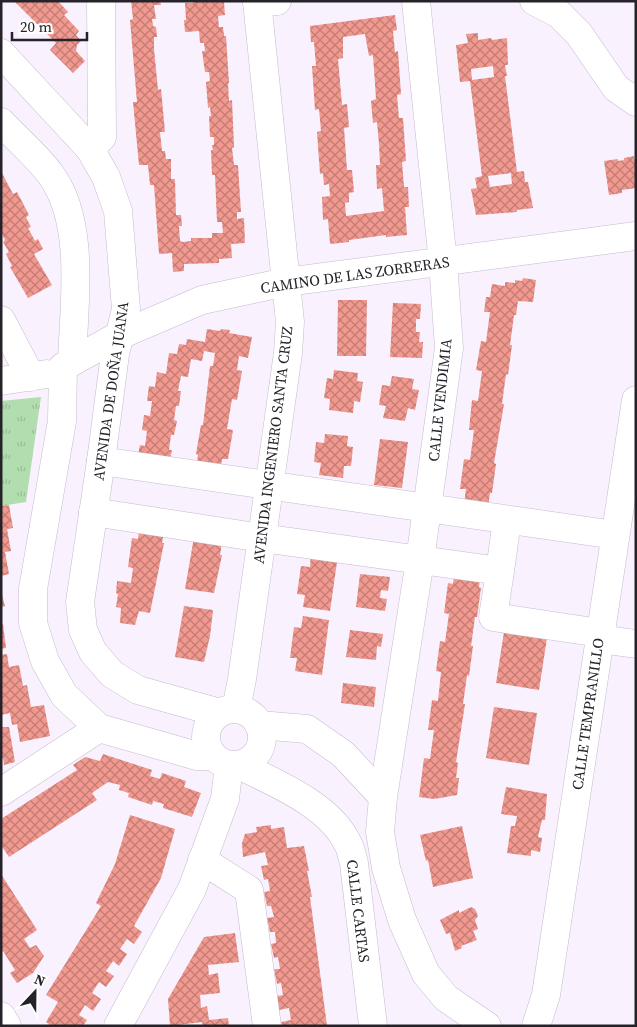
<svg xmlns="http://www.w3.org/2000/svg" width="637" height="1027" font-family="'Source Serif 4',serif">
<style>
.park{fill:url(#park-tufts)}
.building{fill:url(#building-cross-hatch);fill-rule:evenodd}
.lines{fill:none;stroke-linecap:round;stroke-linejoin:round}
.street-casing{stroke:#c7bace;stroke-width:29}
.secondary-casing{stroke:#c7bace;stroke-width:29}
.street{stroke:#fff;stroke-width:28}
.secondary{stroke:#fff;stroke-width:28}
.labels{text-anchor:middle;stroke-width:4;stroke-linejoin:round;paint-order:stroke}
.street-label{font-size:15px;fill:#262229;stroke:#fff}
</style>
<defs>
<pattern id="park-tufts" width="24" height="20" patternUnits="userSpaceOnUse" patternTransform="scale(1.25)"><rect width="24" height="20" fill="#b2ddaf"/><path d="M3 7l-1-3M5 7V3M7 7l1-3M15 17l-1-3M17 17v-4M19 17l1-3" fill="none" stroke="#99bd97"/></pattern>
<pattern id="building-cross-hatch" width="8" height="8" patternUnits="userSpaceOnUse" patternTransform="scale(1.25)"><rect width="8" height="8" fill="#f1998f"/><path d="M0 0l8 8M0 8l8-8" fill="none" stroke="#c37c75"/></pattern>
</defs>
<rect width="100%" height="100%" fill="#f9f1fe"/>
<!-- park -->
<path class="park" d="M41,397L26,502L1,506V401Z"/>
<!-- building -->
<path class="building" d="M14,1H58L68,12L64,15L79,31L76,35L81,41L77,45L76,51L85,61L73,73L50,50L56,43Z
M131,1H160L161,5H154L156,19H152L153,26L156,27L157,37H154V49L158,90L161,89L165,132H160L162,151H165L166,159H171V179H175L176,215H181L182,226H179L180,241L183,242L191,241V238H212V233H223L222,222H217L215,175H212L211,150H213L212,145H214V137H210L209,116H211L210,107L208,108L206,82L210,81L209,72H205L202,51H205L204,43H200L199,31L185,32L184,20H186L185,3H194L193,1L224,2L225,15L218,16L219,27H223L224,36H226L229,83H228L229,101L232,100L234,147L232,148L234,165H238L241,212H237V219L244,218L245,243L231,244L232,258L219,259V263L184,264V271L173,272L172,253L159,254L154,185H150L148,165H139L133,102H137L130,20L133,19Z
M395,15L397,30L393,31L395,52L398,51L401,94L397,95L398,107L399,118H403L406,161L402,162L404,187H408L409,207H405L407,235L386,237V235L349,240V242L330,244L328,219L323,220L322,197L330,196L329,184L324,185L323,173L320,174L317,132L321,131L319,109L315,110L312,66H316L314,42H311L310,26ZM365,34L369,56L373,55L376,99L371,101L373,123L377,122L379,144L380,165H376L377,189L382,188L384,211L346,216L345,203L349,202V193L354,192L352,170H347L344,128L349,127L347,104L342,105L338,59L343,58V37Z
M478,33V40L491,38L492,40L507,38L508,65H505L507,76H505L517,172L524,171L525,182H528L533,208L517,210V212L476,215L471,189L477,188L475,178L482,176L470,81L460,82L456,45L468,43L466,34ZM493,66L494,77L472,80L471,69ZM511,173L512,184L490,187L488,176Z
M634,156V159L636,158V188L622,190V193L609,195L604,161L618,159V161L624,160V158Z
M1,171L13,194L17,192L29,215L26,217L31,227L28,228L35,241L38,239L43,249L34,254L52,285L28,298L10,267L12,266L6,254L9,252L3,242L5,240L1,232Z
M523,278L536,280L533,302L518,301L516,315H514L510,345H512L508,375L506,374L502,404H504L494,463L496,464L492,493H490L488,507L464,504L466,489H460L464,459L470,460L474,430H469L472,400L478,401L482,371L476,370L481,341L486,342L490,312H484L486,297H490L492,284L505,286V282L515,283V280L522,281Z
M338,300H367L366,356H337Z
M393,303L421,304L420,319H416V332H420L419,342H423L422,358L390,357Z
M207,329L220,331L221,329L230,330L229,333L252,337L248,358L239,356L237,370L242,371L237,400L232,399L227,429L233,430L228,459H222L220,473L196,469L198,455L196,454L201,425H203L210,366H213L215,353L204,351L202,361L191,359L188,377L181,376L178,391H181L179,406H176L174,420L177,421L174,435H171L169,450H172L169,465L137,460L140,445L145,446L147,431L142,430L144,415L150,416L152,401H147L149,386L155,387L157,372L166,374L169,353L177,354L179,344L186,345L187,339L205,342Z
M334,370L358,373L357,381L363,382L360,402L354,401L353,413L329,410L330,399L324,398L327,378L333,379Z
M392,376L414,379L412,389L419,390L415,410L408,408L405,421L383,418L386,406L379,405L382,385L390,386Z
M325,434L348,436L347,446L353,447L351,466H344L343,478L319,475L321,463L314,462L316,442L324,443Z
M380,439L408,442L402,488L374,485Z
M9,505L13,528L7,529L11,551L5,552L9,574L1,576V506Z
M140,524L165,528L162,543H164L150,613L139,611L135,625L120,623L121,608L116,607L118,594L116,593L117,581L131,583L133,568L128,567L132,538L138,539Z
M194,537L222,542L220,555H222L214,593L185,589Z
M311,551L338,555L330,611L303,607L305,595L297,594L301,566L310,567Z
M455,570L481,573L479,587L481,588L477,617H475L471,646H473L469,676L467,675L465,690L463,704H465L456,762L458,763L456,778H459L457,795L434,799L419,797L424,758L430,759L434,730H428L432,700L438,701L441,672L436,671L440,641L445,642L449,614L444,613L448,583L453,584Z
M360,574L390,577L388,591L381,590L380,598L387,599L385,611L356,607Z
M1,591L5,606L1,607Z
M184,606L213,610L210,636L204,662L175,657Z
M303,616L329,620L322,675L295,671L297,658H290L294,627L301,628Z
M1,624H3L6,648L1,649Z
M350,630L383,634L381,647L377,646L376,660L346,657Z
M504,632L547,638L539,690L496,683Z
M7,654L9,667L19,665L23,686L27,685L31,707L44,705L50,736L20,742L17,724L12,725L10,713L1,715V655Z
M343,683L376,687L374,707L341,703Z
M494,707L537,713L529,765L486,758Z
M1,727H9L15,762L4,765L3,758H1Z
M103,754L152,770L150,776L160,779L162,773L186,781L184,787L201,793L192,817L163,808L164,804L153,801L152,805L128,797L129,793L119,790L120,785L108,782L92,793L97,800L9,857L1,845V819L77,770L73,765L85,757L100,761Z
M506,787L547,794L545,820H542L538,837L542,838L540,852L531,850V856L507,853L511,826H515L517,816L501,814Z
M130,815L175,829L161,878L134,926L142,932L134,944L127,939L120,949L127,954L119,966L113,961L106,971L114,976L106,987L99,982L92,993L101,999L93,1011L85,1005L79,1015L87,1020L83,1026H48L49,1024L46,1022L58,1002L46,995L101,906L96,903L115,864Z
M271,825V829L284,827L287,848L304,846L309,871H307L312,897H310L327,1026H282L281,1022L291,1020L289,1008L279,1010L277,996L283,995L281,983L277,984L274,969H280L278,957L274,958L271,944L276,943L275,932H270L267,918L274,917L271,906H267L264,892L270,891L268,879L264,880L261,866L268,865L265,852L243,857L242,843L245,834L257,832L256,827Z
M462,826L473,878L433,887L428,860L426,861L420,835Z
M1,874L37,930L24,939L30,948L36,945L44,956L33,973L17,983L10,973L15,970L3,951L1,953Z
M471,907L475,909L478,916L475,920L478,929L473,931L477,940L461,946L462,948L455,951L450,933L446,934L440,920L459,910V913Z
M235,933L239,962L208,965L209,975L218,973L220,993L200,995L201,1008L207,1006L209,1020L228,1018L229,1026H203L202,1022L170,1026L168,999L204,937Z"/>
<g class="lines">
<defs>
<path id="street" d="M534,1L559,14L579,34L616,88L636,102
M257,2L277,1
M90,149L102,137L101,1
M1,320L31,377
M118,336L202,300L286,282L636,236
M1,381L47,374
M101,461L615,535
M93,512L262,538L500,571L507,520
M500,571L493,617L600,633
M599,639L636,644
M259,725L307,729L343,754L383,797L380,832L386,868L402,920L426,974L446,998L487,1026
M239,765C275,783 330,805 348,844C351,849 352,857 354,863L373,1026
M1,792L99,728
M383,797L420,560L449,348L443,262L416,1
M202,860L249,890L267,1026
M536,1026L546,995L636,400"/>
<path id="secondary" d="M1,53L90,149L106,177L118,211L126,309L115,354L101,461L80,602L83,630L93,652L112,674L138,690L220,713
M1,122C16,138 39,158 51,175C86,223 74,304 72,361
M118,336L63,367L62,421L33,589V623L45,661L64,695L99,728L197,756H213
M206 737a28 28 0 1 1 56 0a28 28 0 1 1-56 0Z
M236,709L242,679L288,353L290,322L257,1
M1,1016L7,1026
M118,1026L192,889L225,799L229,765"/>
</defs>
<!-- street casing -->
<use href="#street" class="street-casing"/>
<!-- secondary casing -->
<use href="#secondary" class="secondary-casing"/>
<!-- street -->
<use href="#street" class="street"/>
<!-- secondary -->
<use href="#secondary" class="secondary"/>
</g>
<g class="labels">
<!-- street labels -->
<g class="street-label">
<text transform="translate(355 275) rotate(-8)" y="5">CAMINO DE LAS ZORRERAS</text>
<text transform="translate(111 391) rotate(-82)" y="5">AVENIDA DE DOÑA JUANA</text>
<text transform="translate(440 400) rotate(-84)" y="5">CALLE VENDIMIA</text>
<text transform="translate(273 445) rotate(-83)" y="5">AVENIDA INGENIERO SANTA CRUZ</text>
<text transform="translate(588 714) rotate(-82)" y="5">CALLE TEMPRANILLO</text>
<text transform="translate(358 911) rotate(83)" y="5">CALLE CARTAS</text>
</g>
</g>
<!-- border -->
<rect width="637" height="1027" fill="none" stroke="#262229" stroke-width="5"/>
<!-- north arrow -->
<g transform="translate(35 992) rotate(22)" stroke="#ffffff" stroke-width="4" paint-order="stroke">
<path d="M0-4L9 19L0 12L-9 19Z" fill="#262229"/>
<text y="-8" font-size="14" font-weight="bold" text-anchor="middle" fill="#262229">N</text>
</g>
<!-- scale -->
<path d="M12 32v8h75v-8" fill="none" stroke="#262229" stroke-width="2.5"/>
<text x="20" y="32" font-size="15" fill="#262229" stroke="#ffffff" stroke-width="4" paint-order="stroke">20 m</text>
</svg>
